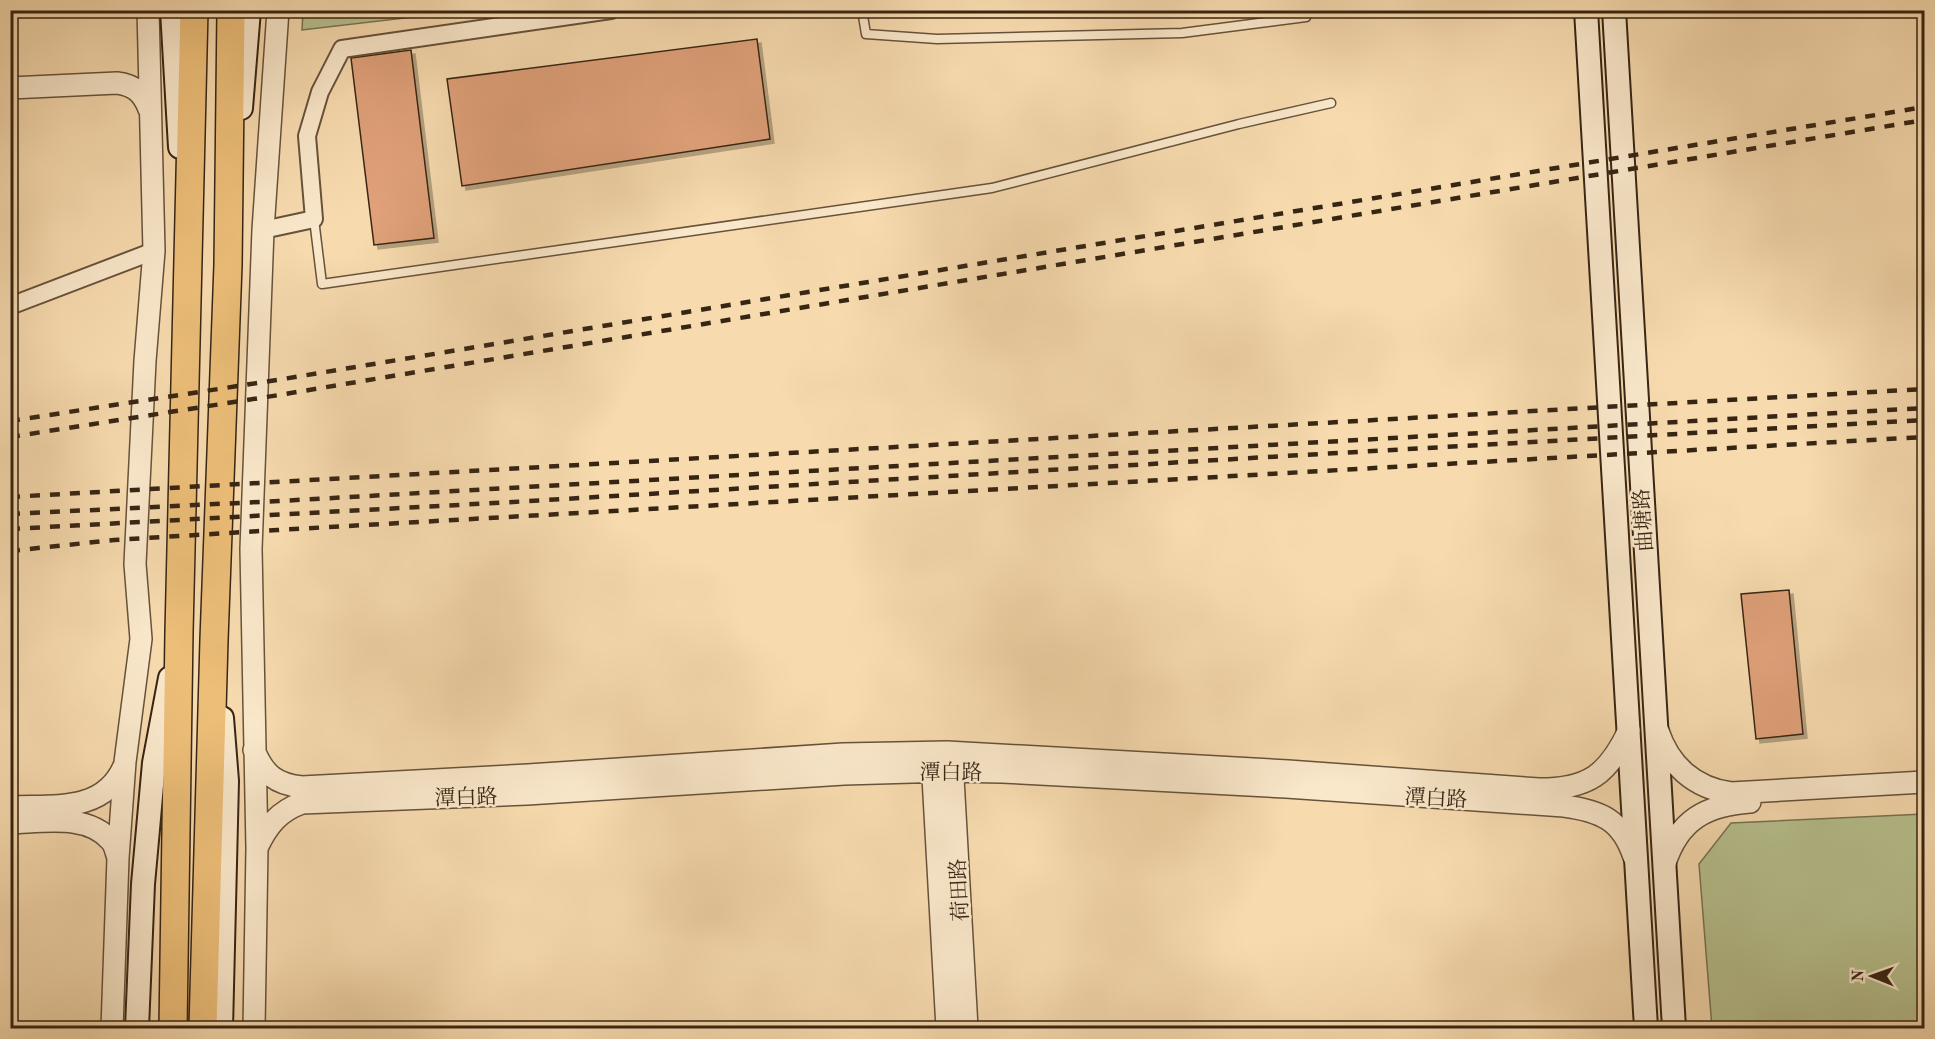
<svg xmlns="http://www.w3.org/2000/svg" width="1935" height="1039" font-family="'Old Standard TT','Noto Serif SC',serif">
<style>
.green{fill:#b7c18f;stroke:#777352;stroke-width:1.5}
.building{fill:#e0a17a;stroke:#372514;stroke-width:1.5;filter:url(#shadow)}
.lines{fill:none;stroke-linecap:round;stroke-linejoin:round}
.service-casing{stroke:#67523b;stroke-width:11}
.minor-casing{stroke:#67523b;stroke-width:20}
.tertiary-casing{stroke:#67523b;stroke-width:24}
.secondary-casing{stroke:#372514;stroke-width:26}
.trunk-casing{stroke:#372514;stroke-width:30}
.service{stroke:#fae8cb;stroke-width:8}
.minor{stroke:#fae8cb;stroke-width:16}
.tertiary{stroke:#fae8cb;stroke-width:21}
.secondary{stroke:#fae8cb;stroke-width:22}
.trunk{stroke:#ecbe78;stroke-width:27}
.rail{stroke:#372514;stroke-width:4.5;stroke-dasharray:10 10;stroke-linecap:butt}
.labels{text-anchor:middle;stroke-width:5;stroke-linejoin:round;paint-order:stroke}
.street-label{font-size:21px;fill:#372514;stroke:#fae8cb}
</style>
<defs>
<filter id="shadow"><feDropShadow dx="4" dy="4" stdDeviation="0" flood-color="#0004"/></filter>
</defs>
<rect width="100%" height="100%" fill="#f7dbaf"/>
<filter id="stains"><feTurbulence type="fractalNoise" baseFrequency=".00333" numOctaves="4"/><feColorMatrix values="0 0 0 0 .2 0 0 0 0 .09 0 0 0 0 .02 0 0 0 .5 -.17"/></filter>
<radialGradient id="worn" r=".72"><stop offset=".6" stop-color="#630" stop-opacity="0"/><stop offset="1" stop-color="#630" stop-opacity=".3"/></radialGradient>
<!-- green -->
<path class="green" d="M303,11V10L465,11L302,30Z
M1924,814V1028H1712L1699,864L1731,823Z"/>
<!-- building -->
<path class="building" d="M757,39L770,139L462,186L447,79Z
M411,50L434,238L374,245L351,58Z
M1789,590L1803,734L1756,739L1741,594Z"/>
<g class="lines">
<defs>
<path id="service" d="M862,10L866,34L937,39L1182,33L1306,17V10
M314,219L322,284L992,188L1239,124L1331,103"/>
<path id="minor" d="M263,230L314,219L307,136L320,92L342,49L611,10
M10,306L154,251"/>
<path id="tertiary" d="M10,88L117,83C134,85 143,93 149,109
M1658,731C1669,765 1694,788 1731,793L1924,782
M254,750C264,774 275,784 302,787L528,775L843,754L947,752L1288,771L1539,789C1588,789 1608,775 1629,730
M932,759L947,1028
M952,760L967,1028
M10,807C54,805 104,813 124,766
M10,823C43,822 88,813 111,841C115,845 116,853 118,858
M257,848C267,826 279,811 302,803L527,794L844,774L947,771L1002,772L1286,787L1564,806C1601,811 1622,820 1634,857
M1665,863C1679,820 1706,805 1750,802
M112,1028L118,858L125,762L141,639L135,564L145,361L154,251L148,10
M254,1028L257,848L251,549L263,230L278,10"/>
<path id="secondary" d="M172,10L180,147
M1586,10L1646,1028
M1614,10L1674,1028
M241,108L249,10
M137,1028L143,884L154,763L170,678
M221,1028L227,781L222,718"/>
<path id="trunk" d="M173,1028L179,632L194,10
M203,1028L214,640L228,265L231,10"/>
</defs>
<!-- service casing -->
<use href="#service" class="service-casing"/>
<!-- minor casing -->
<use href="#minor" class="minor-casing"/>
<!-- tertiary casing -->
<use href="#tertiary" class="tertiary-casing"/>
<!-- secondary casing -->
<use href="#secondary" class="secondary-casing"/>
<!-- trunk casing -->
<use href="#trunk" class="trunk-casing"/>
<!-- service -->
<use href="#service" class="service"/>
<!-- minor -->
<use href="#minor" class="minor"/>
<!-- tertiary -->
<use href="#tertiary" class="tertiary"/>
<!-- secondary -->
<use href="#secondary" class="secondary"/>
<!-- trunk -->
<use href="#trunk" class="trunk"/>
<!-- rail -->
<path class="rail" d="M10,421L277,380L1924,107
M10,437L279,395L1924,120
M10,497L1924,389
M10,514L279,501L1924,408
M10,529L513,502L1285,456L1924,420
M10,551L114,540L277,530L1924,437"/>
</g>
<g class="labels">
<!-- street labels -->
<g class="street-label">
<text transform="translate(1643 520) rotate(-94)" y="7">曲塘路</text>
<text x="951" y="779">潭白路</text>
<text transform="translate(466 797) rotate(-2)" y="7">潭白路</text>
<text transform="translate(1436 798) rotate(3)" y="7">潭白路</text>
<text transform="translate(959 890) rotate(-93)" y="7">荷田路</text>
</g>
</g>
<!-- margin -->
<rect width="1935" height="1039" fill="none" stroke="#f7dbaf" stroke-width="36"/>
<rect x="12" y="12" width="1911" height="1015" fill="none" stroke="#372514" stroke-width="3"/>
<rect x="18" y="18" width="1899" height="1003" fill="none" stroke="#372514" stroke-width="1.5"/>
<!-- north arrow -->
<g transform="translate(1872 976) rotate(271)" stroke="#fae8cb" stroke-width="4.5" paint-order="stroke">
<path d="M0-4.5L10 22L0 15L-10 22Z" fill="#372514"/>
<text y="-9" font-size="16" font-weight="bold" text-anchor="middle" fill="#372514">N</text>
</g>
<rect width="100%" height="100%" filter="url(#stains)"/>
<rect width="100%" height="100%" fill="url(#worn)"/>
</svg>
